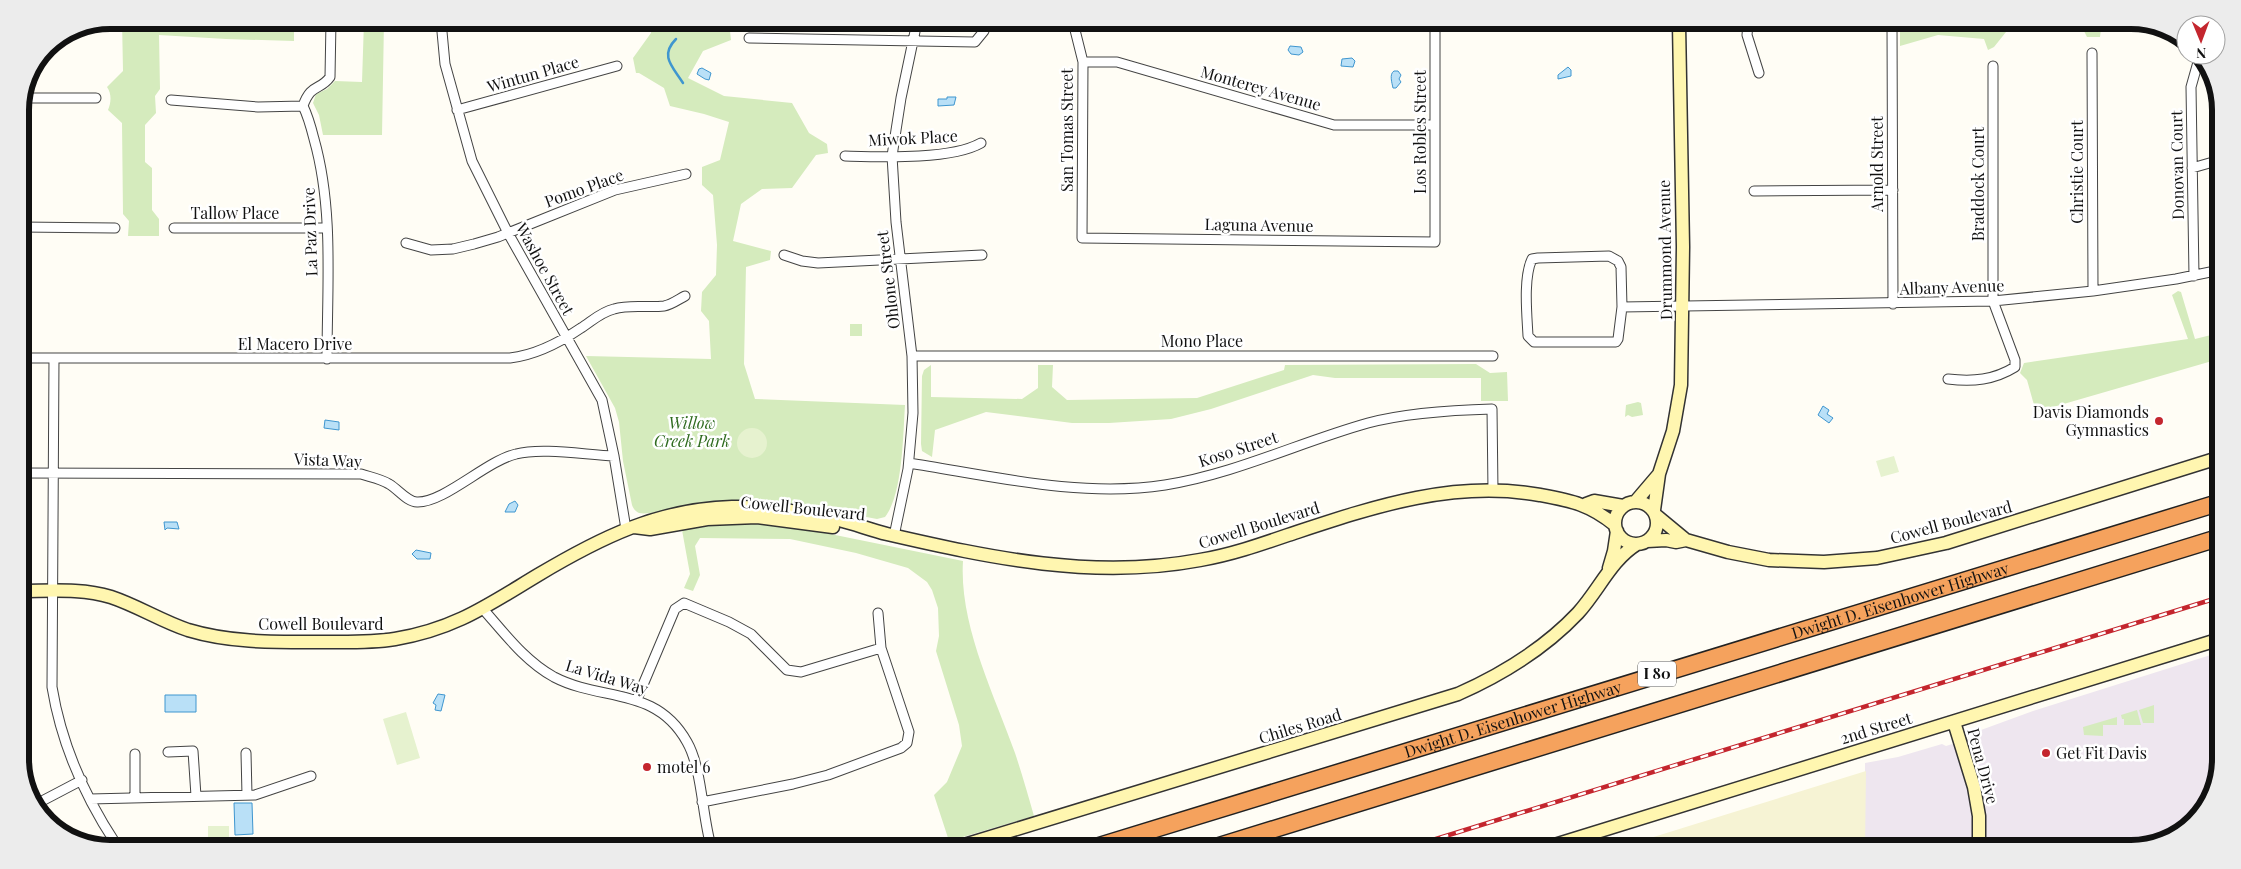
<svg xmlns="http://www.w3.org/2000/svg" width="2241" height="869" font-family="'Playfair Display',serif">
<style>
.industrial{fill:#eee6ef}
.farmland{fill:#f6f3d4}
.green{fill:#d5ebbd}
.pitch{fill:#e6f2cf}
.water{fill:#b9e0f7;stroke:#3f96cf}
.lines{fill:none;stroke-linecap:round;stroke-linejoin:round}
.stream{stroke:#3f96cf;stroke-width:2.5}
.street-casing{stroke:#444;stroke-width:11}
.secondary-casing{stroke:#333;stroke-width:15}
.highway-casing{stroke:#222;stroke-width:19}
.street{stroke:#fff;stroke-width:9}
.secondary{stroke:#fff6b0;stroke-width:12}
.highway{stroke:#f5a25d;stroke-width:16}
.rail-casing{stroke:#c4262e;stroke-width:4.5}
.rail{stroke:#fff;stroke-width:2.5;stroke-dasharray:8;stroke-linecap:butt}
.poi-dot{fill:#c4262e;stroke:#fff;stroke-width:2}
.labels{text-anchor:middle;stroke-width:5;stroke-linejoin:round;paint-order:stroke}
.shield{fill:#fff;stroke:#585858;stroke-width:1}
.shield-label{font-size:15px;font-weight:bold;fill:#111}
.street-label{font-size:16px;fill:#111;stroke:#fff}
.poi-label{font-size:16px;fill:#111;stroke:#fff;text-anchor:start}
.park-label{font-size:16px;font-style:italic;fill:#2f6b1f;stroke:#fff}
.rim{fill:none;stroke:#111;stroke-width:6}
</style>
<rect width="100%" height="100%" fill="#fffdf5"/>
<!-- industrial -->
<path class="industrial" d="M2217,653L2216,788L2186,831L2131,849L1865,848V763L1898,757L1942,744L1946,746L1974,737L1981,730L2033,711Z
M1630,839L1631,848H1601Z"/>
<!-- farmland -->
<path class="farmland" d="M1866,771L1865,848H1631V844Z"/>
<!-- green -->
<path class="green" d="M122,20H294V41L226,39L159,35L160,89L155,96L156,113L145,125V162L152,168V210L159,219V236H128L129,221L123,214L122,123L108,110C111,103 112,94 107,87L123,71Z
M364,21H384L382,135H323L319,115L313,103L316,94L327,89L335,81L362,82Z
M652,21H687L730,31L731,40L703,51L688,78L724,96L792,103L809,133L827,144L828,153L816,155L792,188L762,189L741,204L733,241L771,251L770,260L746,267L744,364L755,399L905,405C903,434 903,494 885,517L877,519C817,507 764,501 703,504C689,504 650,516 639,513C635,511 633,508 632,505L623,461L619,422L615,408L586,356L711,359L709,321L701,311L702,292L716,275L717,245L713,195L702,185V167L720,160L729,122L704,114L670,106L664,88L639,73H636L633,58L651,33Z
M1900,24L2109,25L2101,29L2100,37H2087L2083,29L2006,32L1994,47L1988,50L1984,39L1938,35L1900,46Z
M2178,291L2181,292L2195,339L2219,333V359L2036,412L2027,380L2020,373L2024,363L2188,339L2172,295Z
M850,324H862V336H850Z
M1476,364L1490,373L1507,372L1508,401H1481V378H1335L1313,375L1211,409L1171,419L1109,423H1072L986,412L935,430L932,457L922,451L921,444L922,376L924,370L931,365V397L1022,399L1038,388V365H1053L1052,387L1067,400L1197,398L1284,370L1285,365Z
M1638,402L1641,403L1643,415L1632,417L1628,415L1625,417L1626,405Z
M737,523L791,526L963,561C959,625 994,694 1015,753C1022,774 1028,795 1034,816L949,841L934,795L947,782L962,746L959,725L936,651L939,636L938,608L932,590L927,582L908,568L856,553L790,539L700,538L695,546L700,575L693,591L684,588L690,574L682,530L699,526Z
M2154,705V723H2143L2139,710Z
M2137,710L2141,725H2124V719H2122L2121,715Z
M2117,717V725H2103V736L2084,735L2083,727Z"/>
<!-- pitch -->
<path class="pitch" d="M737 443a15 15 0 1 1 30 0a15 15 0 1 1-30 0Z
M1894,456L1899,472L1881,477L1876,461Z
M406,712L420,758L397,765L383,719Z
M208,826H229V844H208Z"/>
<!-- water -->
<path class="water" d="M1290,46L1301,47L1303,52L1299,55L1291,54L1288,50Z
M1352,58L1355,61L1353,67L1341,66L1342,59Z
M1568,67L1571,70V76L1558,79V75Z
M702,68L711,73L709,80L705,79L697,74L699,69Z
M1394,71H1398L1401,75L1399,79L1401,82L1396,88H1393C1392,83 1389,74 1394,71Z
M947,97H956L954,105L938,106V99H947Z
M1823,406L1829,410L1827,414L1833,418L1829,423L1818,415Z
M325,420L339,422V430L324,428Z
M515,501L518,505L515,512H505L509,504Z
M164,522H177L179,529L167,528L165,530Z
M416,550L431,553L430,559H417L412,554Z
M438,694L445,695L441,711L435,710L436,705L433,703Z
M165,695H196V712H165Z
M234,803H252L253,834L235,835Z"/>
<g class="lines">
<!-- stream -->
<path class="stream" d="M679,21V29
M676,39C659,56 673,67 683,83"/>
<defs>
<path id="street" d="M441,21L445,64L472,161L508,233L602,400L614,456L626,529
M1073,22L1083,62L1082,238L1435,242V23
M1748,24L1747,35L1759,73
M1892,24L1893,304
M749,38L975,42L984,31
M2092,53L2093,291
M1083,62H1117L1334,125H1434
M23,98H96
M171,100L258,107L303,106
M303,106C308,116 311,127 314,139C334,209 327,287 327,359
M303,106C311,83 320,91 330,77L331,21
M457,110L617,66
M845,156C881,157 951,160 981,143
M2192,168L2220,160
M1754,191L1893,190
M20,227L115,228
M174,228H326
M406,243L431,250L453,249L474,244L498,237L615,190L686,174
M784,255L802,261L818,263L982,255
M2194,276L2191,87L2200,55
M1622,307L1618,339L1616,342H1534L1528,336C1527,315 1523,278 1532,259L1538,258L1609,256L1618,261L1621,267L1622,307L1993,301L2093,291L2176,279L2220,270
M912,356H1493
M20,358H510C536,355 559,343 581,328C592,321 601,312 614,309C630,304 647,308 664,306C671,305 679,299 685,296
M54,358L52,687C61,742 85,797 116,844
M1948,379C1973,382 1994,380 2015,367V360L1993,301V66
M909,463C992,476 1081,498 1165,485C1235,474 1300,442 1368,423C1406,413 1453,410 1492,409L1493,491
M20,473L361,474C370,477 381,479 389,484C398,489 407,502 417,502C444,503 486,461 516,454C542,447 586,455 614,456
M894,536L908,469L913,413L912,356L896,222L892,156L901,98L917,22
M483,609C505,634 525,661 554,677C602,702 656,686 687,742C702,768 702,815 711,846
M637,699L675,609L684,603L729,622L751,634L787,670L801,672L881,648
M168,752L193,751L196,796
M246,753L247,795
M135,798V754
M90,799L255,795L311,776
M34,801H42L82,780
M702,802L793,784L828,775L901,748L907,743L909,732L881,648L878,613"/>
<path id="secondary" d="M1636,501L1659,474
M1615 523a21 21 0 1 1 42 0a21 21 0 1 1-42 0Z
M1586,504L1594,501L1623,506
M1654,510L1659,474L1673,431L1681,385L1683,247L1679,24
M1657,516L1686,540
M634,527L650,529L707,519L757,517L833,527
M1647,541L1666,540L1676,542L1686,540L1728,552L1769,560L1824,562L1877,558L1946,543L2218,458
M1609,568L1614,551L1617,531
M20,591C50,591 82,588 111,597C138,606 161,621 188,630C231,643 276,642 320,642C345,642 370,643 395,639C455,629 488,605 538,575C600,538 658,509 732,507C767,506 804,512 839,520C855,524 871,530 887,534C991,558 1094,580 1200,560C1230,555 1259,545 1288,535C1370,508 1452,479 1540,495C1572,501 1589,504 1615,525
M1954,722L1974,787L1979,816V849
M961,846L1458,694C1503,674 1544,649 1578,613C1599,590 1611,560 1637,544
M1545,848L2217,640"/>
<g id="highway">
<path id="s1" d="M1096,847L2218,503"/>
<path d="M1216,847L2218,538"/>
</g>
</defs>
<!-- street casing -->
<use href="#street" class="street-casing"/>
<!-- secondary casing -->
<use href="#secondary" class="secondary-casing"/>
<!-- highway casing -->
<use href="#highway" class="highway-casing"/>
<!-- street -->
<use href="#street" class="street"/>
<!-- secondary -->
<use href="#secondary" class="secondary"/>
<!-- highway -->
<use href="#highway" class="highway"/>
<defs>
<path id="rail" d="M1410,847L2217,598"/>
</defs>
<!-- rail casing -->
<use href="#rail" class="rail-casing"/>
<!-- rail -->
<use href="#rail" class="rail"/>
</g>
<!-- markers -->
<g class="poi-dot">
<circle cx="2159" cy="421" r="5"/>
<circle cx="2046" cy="753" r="5"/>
<circle cx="647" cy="767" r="5"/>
</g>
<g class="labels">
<!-- shield labels -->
<rect class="shield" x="1638" y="661.5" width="38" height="25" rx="4"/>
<g class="shield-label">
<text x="1657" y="679">I 80</text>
</g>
<!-- street labels -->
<g class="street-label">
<text transform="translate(533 74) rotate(-16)" y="6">Wintun Place</text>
<text transform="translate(1261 88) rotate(16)" y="6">Monterey Avenue</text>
<text transform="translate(1067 130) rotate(-90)" y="6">San Tomas Street</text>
<text transform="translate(1420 132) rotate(-90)" y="6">Los Robles Street</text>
<text transform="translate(913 138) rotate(-3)" y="6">Miwok Place</text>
<text transform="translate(1877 164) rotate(-90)" y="6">Arnold Street</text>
<text transform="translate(2177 165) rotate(-91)" y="6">Donovan Court</text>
<text transform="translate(2077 172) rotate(-90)" y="6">Christie Court</text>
<text transform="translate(1978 184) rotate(-90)" y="6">Braddock Court</text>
<text transform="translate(584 188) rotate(-20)" y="6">Pomo Place</text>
<text x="235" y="219">Tallow Place</text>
<text transform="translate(1259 225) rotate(1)" y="6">Laguna Avenue</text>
<text transform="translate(310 232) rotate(-92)" y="6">La Paz Drive</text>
<text transform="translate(1665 250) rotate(-91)" y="6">Drummond Avenue</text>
<text transform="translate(545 269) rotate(61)" y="6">Washoe Street</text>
<text transform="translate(888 280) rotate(-97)" y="6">Ohlone Street</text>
<text transform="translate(1952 287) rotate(-2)" y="6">Albany Avenue</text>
<text x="1202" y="347">Mono Place</text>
<text x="295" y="350">El Macero Drive</text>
<text transform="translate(1238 449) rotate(-18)" y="6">Koso Street</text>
<text transform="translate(328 460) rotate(2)" y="6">Vista Way</text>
<text transform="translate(803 508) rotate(6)" y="6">Cowell Boulevard</text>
<text transform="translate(1951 522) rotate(-15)" y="6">Cowell Boulevard</text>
<text transform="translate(1259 525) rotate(-17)" y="6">Cowell Boulevard</text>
<text dy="6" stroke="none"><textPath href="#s1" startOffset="841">Dwight D. Eisenhower Highway</textPath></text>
<text x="321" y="630">Cowell Boulevard</text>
<text transform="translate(607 677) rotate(17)" y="6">La Vida Way</text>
<text dy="6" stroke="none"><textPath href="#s1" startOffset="436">Dwight D. Eisenhower Highway</textPath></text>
<text transform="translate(1300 726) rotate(-17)" y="6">Chiles Road</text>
<text transform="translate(1876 728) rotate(-17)" y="6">2nd Street</text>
<text transform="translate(1983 766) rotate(75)" y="6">Pena Drive</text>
</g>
<!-- poi labels -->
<g class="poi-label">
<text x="2149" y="418" text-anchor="end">Davis Diamonds<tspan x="2149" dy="18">Gymnastics</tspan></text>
<text x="2056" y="759">Get Fit Davis</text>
<text x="657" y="773">motel 6</text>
</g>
<!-- park labels -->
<g class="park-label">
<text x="692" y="429">Willow<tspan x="692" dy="18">Creek Park</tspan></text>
</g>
</g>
<!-- crop -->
<path d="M0 0H2241V869H0ZM110 29H2131A81 81 0 0 1 2212 110V759A81 81 0 0 1 2131 840H110A81 81 0 0 1 29 759V110A81 81 0 0 1 110 29Z" fill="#ececec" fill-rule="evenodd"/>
<path class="rim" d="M110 29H2131A81 81 0 0 1 2212 110V759A81 81 0 0 1 2131 840H110A81 81 0 0 1 29 759V110A81 81 0 0 1 110 29Z"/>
<!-- north arrow -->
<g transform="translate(2201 40) rotate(179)"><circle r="24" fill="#ffffff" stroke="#a0a0a0"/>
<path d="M0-4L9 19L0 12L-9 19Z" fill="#c4262e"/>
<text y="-8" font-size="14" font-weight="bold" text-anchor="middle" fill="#111111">N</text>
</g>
</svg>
